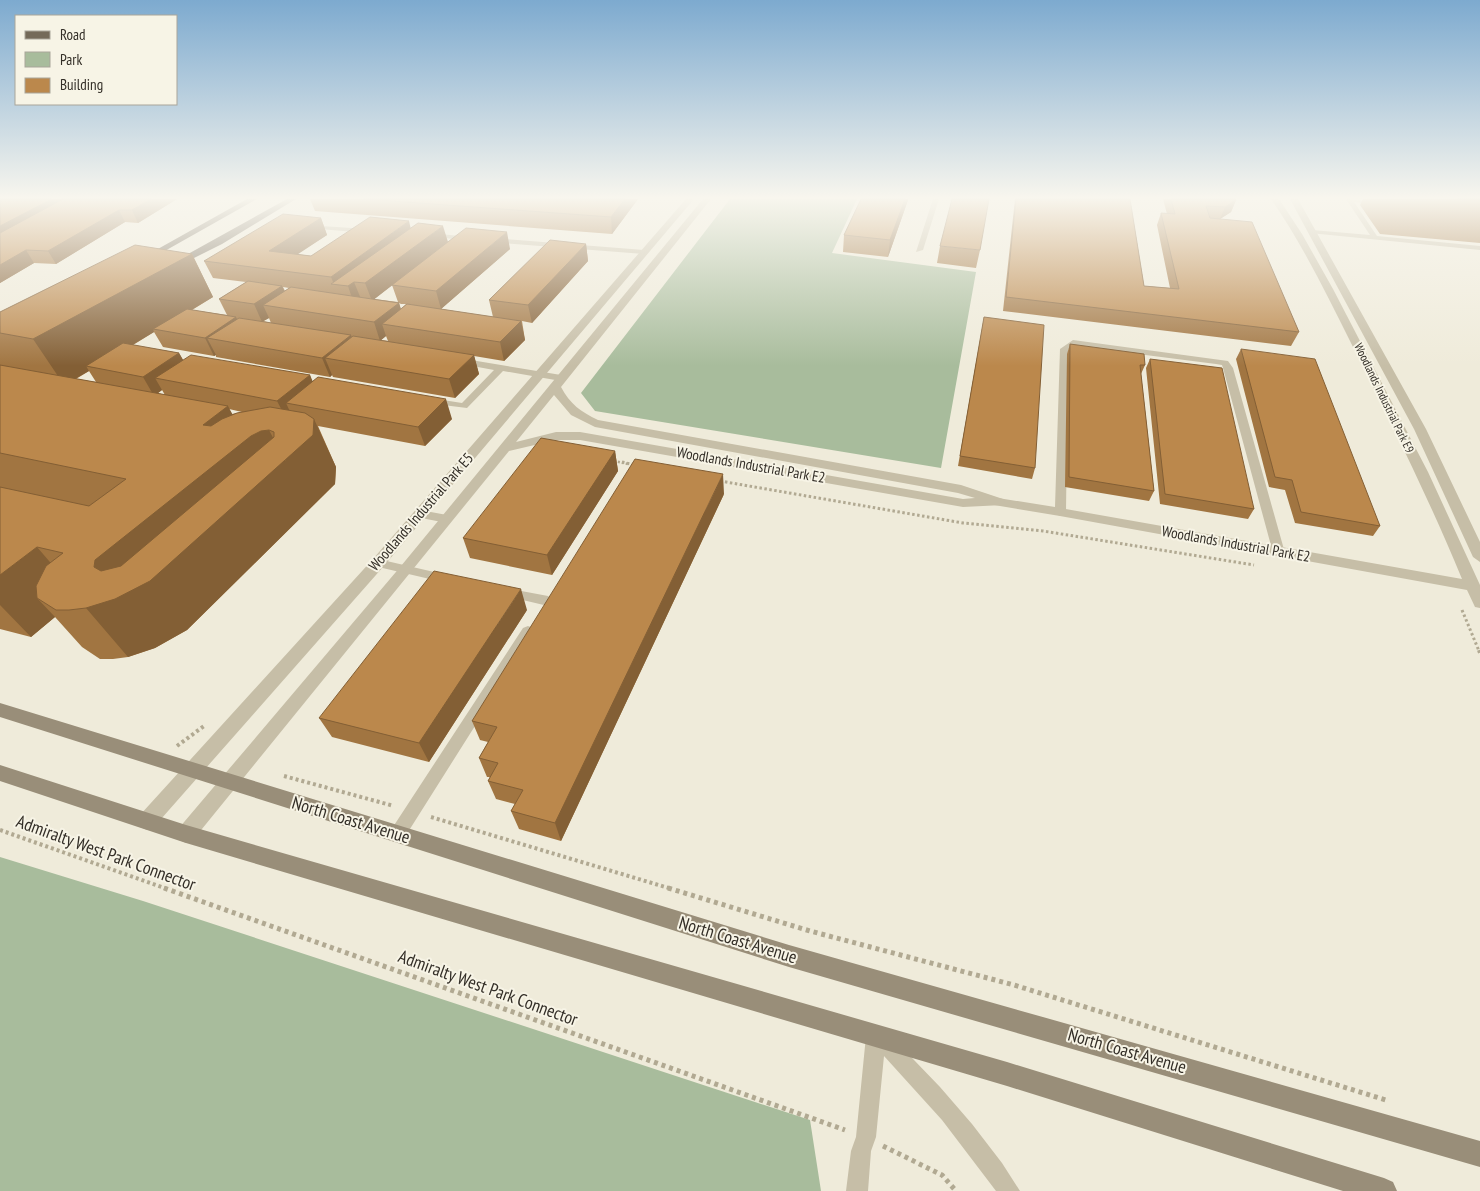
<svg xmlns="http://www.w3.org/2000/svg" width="1480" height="1191" font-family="'PT Sans Narrow',sans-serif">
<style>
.green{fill:#a8bc9c}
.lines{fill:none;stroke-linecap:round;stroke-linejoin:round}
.path-far3{stroke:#b1a992;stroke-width:2.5;stroke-dasharray:2 2;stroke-linecap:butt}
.path-far2{stroke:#b1a992;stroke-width:3;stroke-dasharray:2.5 2.5;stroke-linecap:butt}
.path-far1{stroke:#b1a992;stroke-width:4;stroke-dasharray:3 3;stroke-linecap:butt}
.path{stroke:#b1a992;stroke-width:5;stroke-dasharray:4 4;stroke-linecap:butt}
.lane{fill:#c6bea7;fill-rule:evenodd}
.street{fill:#c6bea7;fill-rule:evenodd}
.secondary{fill:#998e79;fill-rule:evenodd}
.primary{fill:#746a59;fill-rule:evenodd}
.wall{fill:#a17541;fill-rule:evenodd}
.shaded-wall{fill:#835f35}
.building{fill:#bb884c;stroke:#835f35;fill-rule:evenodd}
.labels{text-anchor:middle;stroke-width:4;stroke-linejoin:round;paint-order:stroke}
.far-street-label{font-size:12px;fill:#332e27;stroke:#f7f4e6}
.street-label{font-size:15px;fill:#332e27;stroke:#f7f4e6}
.near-street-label{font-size:18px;fill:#332e27;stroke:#f7f4e6}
</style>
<rect width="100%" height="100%" fill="#efebda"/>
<!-- green -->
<path class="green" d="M730,199H857L832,253L976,272L941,468L595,411L581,393Z
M0,857L143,901L810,1120L821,1191H0Z"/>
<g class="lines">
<!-- path-far3 -->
<path class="path-far3" d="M614,461L628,464"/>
<!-- path-far2 -->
<path class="path-far2" d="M622,462L635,465
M720,481L963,523L1043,531L1254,565
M1462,610L1479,651"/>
<!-- path-far1 -->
<path class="path-far1" d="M1479,650L1480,653
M177,746L204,726
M284,776L394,806
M431,817L672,889
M0,830L167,889"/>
<!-- path -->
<path class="path" d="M164,888L845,1130
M668,888L810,931L1014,985L1389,1101
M883,1146L942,1175L956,1191"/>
<!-- lane -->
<path class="lane" d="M933,199H939L923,250L916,252Z
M1346,199L1380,202V204L1378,205L1354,202L1377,236L1480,246V250L1310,233V231L1312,230L1370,235Z
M306,225L367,229L371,231L367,233L308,228L305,226Z
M430,233L470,237L474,239L470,241L428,236L426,235Z
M492,238L644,250L648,252L644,254L489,242V238Z
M1073,340L1228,361L1233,368L1285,553L1283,556H1275L1273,553L1223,368L1222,365L1216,364L1075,346L1068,350L1066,512L1060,516L994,505L992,502L998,498L1055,507L1060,349Z
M459,358L561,375L566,378L561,381L503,371L467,408L427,403V399L430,398L462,403L494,370L456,363V359Z
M420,510L447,515L453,519L447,523L416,517L414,514L416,511Z
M378,559L447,575L453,579L447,583L374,566L372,563Z
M506,588L548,596L554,601L548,606L502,595L500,592L502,589Z
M528,626L533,628L535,631L533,634L403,840L397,842L391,840L389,835L391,830L523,628Z
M876,1026L889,1034L940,1087L972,1124L1002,1163L1020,1191H996L942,1120L884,1056L876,1137L871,1151L868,1191H846L851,1151L856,1137L866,1036L869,1029Z"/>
<!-- street -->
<path class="street" d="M686,199H694L383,567L154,827L147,830L140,827L137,821L140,815L373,559Z
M703,199H711L561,387C570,404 581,412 598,420L961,485L1003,499L1005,502L1003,505L963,507L580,440H556L509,451L193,840L186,843L179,840L176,834L179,828L401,566ZM554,395L571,415L595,427L958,493L975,498L963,499L580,432H556L516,442Z
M1271,199H1279L1302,234L1333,289L1428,472L1480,585V608L1475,607L1467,590L1060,516L1053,512L1060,508L1462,579C1429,499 1391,422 1352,345C1327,295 1303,245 1271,199Z
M1290,199H1298L1426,429L1480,542V562L1473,557L1414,429Z"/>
<!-- secondary -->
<path class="secondary" d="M0,703L789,945L1480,1141V1167L789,967L0,717Z
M0,765L186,825L1007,1062L1384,1178L1393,1182L1397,1191H1343L1007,1086L186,843L0,781Z"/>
<!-- primary -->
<path class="primary" d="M247,199H257L147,261L140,259Z
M287,199H296L222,244L178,266L170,264Z"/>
</g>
<!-- wall -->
<path class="wall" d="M0,199H177L138,223L125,222L56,264L34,263L0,283Z
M310,199H638L612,234L315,211Z
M1015,199H1130L1144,286L1170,288L1157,225L1161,213L1167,214L1163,199H1235L1236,200L1231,212L1220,219L1299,332L1291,346L1003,311Z
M1363,199H1480V243L1380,234L1360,205Z
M908,200L888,257L843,252L844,235Z
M321,218L327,235L297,254L311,256L411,228L448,242L510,249L441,309L493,317L489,300L586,244L588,261L532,323L522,321L525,340L504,361L474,356L479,374L455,398L333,377L332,375L330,377L216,357V355L214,356L163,347L154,332L133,345L179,353L183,360L310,375L312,382L452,419L425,446L318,426L336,467L335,484L187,630L155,648L128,657L113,659H100L82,647L55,617L31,637L0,629V312L192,254L213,297L192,310L227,315L219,299L246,282L213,278L204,261ZM427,258L392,285L398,302L374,299ZM283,287L289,288L285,291ZM399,303L401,304H406L401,309ZM269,318L271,323L263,321ZM386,336L388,341L381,340ZM89,371L96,382L76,379ZM162,390L165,395L158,393ZM229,409L242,412L232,414Z
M940,246L980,250L976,268L937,263Z
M984,317L1035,468L1032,479L958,466Z
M1070,344L1145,365L1141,374L1154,491L1149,501L1065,487L1067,354Z
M1241,349L1380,526L1373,536L1295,523L1285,490L1269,487L1236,359Z
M1150,359L1254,509L1248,519L1160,504L1146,368Z
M615,451L618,471L552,575L470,558L463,538Z
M724,494L561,841L519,829L511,811L515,804L496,799L488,781L490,777H487L479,758L488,742L480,740L472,721Z
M527,610L429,762L332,737L319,718Z"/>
<!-- shaded-wall -->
<path class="shaded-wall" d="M52,199H82L0,243V226Z
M151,199H177L138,223L132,210Z
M625,199H638L612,234L611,217Z
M905,199H908V200L888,257L890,240Z
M1236,200L1231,212L1220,219L1225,207Z
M119,210L125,222L56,264L48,251Z
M321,218L327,235L277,268L269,251Z
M409,221L413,238L354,282L361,299L354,304L348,286L334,284L331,277Z
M443,226L448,242L372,301L365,283Z
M507,232L510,249L441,309L436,291Z
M586,244L588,261L532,323L528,305Z
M26,250L34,263L0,283V265Z
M192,254L213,297L158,330L153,329L154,332L94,368L86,366L89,371L64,385L33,339Z
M282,286L290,303L263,305L269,318L262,322L254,304Z
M399,303L404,321L382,324L386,336L380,341L374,322Z
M236,317L245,335L207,338L216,355L214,356L205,338Z
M521,321L525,340L504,361L500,342Z
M351,335L358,354L325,358L332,375L330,377L322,358Z
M179,353L190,372L155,378L162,390L154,396L143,377Z
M474,355L479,374L455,398L449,379Z
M310,375L318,394L286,403L292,416L287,420L277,401Z
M446,399L452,419L425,446L418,427Z
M228,406L246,440L251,436L261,431L269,430L285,461L314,419L336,467L335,484L187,630L155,648L128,657L86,608L95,560L203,425Z
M615,451L618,471L552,575L547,555Z
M723,474L724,494L561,841L555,823Z
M37,547L80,597L37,598L55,617L31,637L0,605V575Z
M521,589L527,610L429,762L419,743Z"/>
<!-- building -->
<path class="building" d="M0,199H52L0,226Z
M63,199H151L132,210H119L48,251L26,250L0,265V233Z
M364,199H625L611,217Z
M861,199H905L890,240L844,235Z
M952,199H989L980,250L940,246Z
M1016,199H1130L1144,286L1179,289L1161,213L1175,214L1171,199H1235L1236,200L1225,207L1206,206L1210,218L1252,222L1299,332L1006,297Z
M1458,199H1480V201Z
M283,214L321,218L269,251L311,256L370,217L409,221L331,277L204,261Z
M418,223L443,226L365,283L354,282L348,286L331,284Z
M466,228L507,232L436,291L392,285Z
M550,240L586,244L528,305L489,300Z
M135,245L192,254L33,339L0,333V312Z
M248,281L282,286L254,304L219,299Z
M291,287L399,303L374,322L263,305Z
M407,304L521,321L500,342L382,324Z
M187,309L236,317L205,338L153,329Z
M984,317L1044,325L1035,468L960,456Z
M239,318L351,335L322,358L207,338Z
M353,336L474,355L449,379L325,358Z
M123,343L179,353L143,377L86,366Z
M1070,344L1144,354L1145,365H1140L1154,491L1069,477Z
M1241,349L1315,359L1380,526L1301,512L1292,480L1275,477Z
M191,355L310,375L277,401L155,378Z
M1150,359L1222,368L1254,509L1165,494Z
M0,365L228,406L203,425L211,426L222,419L237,413L270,407L305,413L314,419L313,435L150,581L115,599L86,608L69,610H56L37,598L36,586L46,566L63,553L37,547L0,575V487L89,506L126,479L0,453ZM269,430L274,432V437L121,566L101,571L94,567L95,560L251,436L261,431Z
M318,377L446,399L418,427L286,403Z
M541,438L615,451L547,555L463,538Z
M635,459L723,474L555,823L511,811L523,790L488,781L498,763L479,758L497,727L472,721Z
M434,571L521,589L419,743L319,718Z"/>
<!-- sky -->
<linearGradient id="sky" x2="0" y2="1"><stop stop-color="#7daacf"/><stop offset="0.54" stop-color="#f8f6ee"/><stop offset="1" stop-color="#f8f6ee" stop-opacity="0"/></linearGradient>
<rect width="1480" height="366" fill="url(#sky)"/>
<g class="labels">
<!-- far-street labels -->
<g class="far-street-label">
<text transform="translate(1384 398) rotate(64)" y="4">Woodlands Industrial Park E9</text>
</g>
<!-- street labels -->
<g class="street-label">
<text transform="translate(751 465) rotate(10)" y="5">Woodlands Industrial Park E2</text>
<text transform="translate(421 512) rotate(-49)" y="5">Woodlands Industrial Park E5</text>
<text transform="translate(1236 544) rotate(10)" y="5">Woodlands Industrial Park E2</text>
</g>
<!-- near-street labels -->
<g class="near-street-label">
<text transform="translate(351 820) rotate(17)" y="6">North Coast Avenue</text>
<text transform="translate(106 853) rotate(20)" y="6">Admiralty West Park Connector</text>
<text transform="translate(738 940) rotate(17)" y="6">North Coast Avenue</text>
<text transform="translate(488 988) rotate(20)" y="6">Admiralty West Park Connector</text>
<text transform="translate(1127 1051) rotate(16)" y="6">North Coast Avenue</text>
</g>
</g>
<!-- legend -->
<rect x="15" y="15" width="162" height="90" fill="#f7f4e6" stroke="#a9a59a"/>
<rect x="25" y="31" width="25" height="8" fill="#746a59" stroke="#a9a59a"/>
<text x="60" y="40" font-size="15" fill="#332e27">Road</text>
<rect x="25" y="52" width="25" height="15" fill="#a8bc9c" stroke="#a9a59a"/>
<text x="60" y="65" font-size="15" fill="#332e27">Park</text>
<rect x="25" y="78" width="25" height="15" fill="#bb884c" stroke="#a9a59a"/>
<text x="60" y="90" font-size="15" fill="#332e27">Building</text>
</svg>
